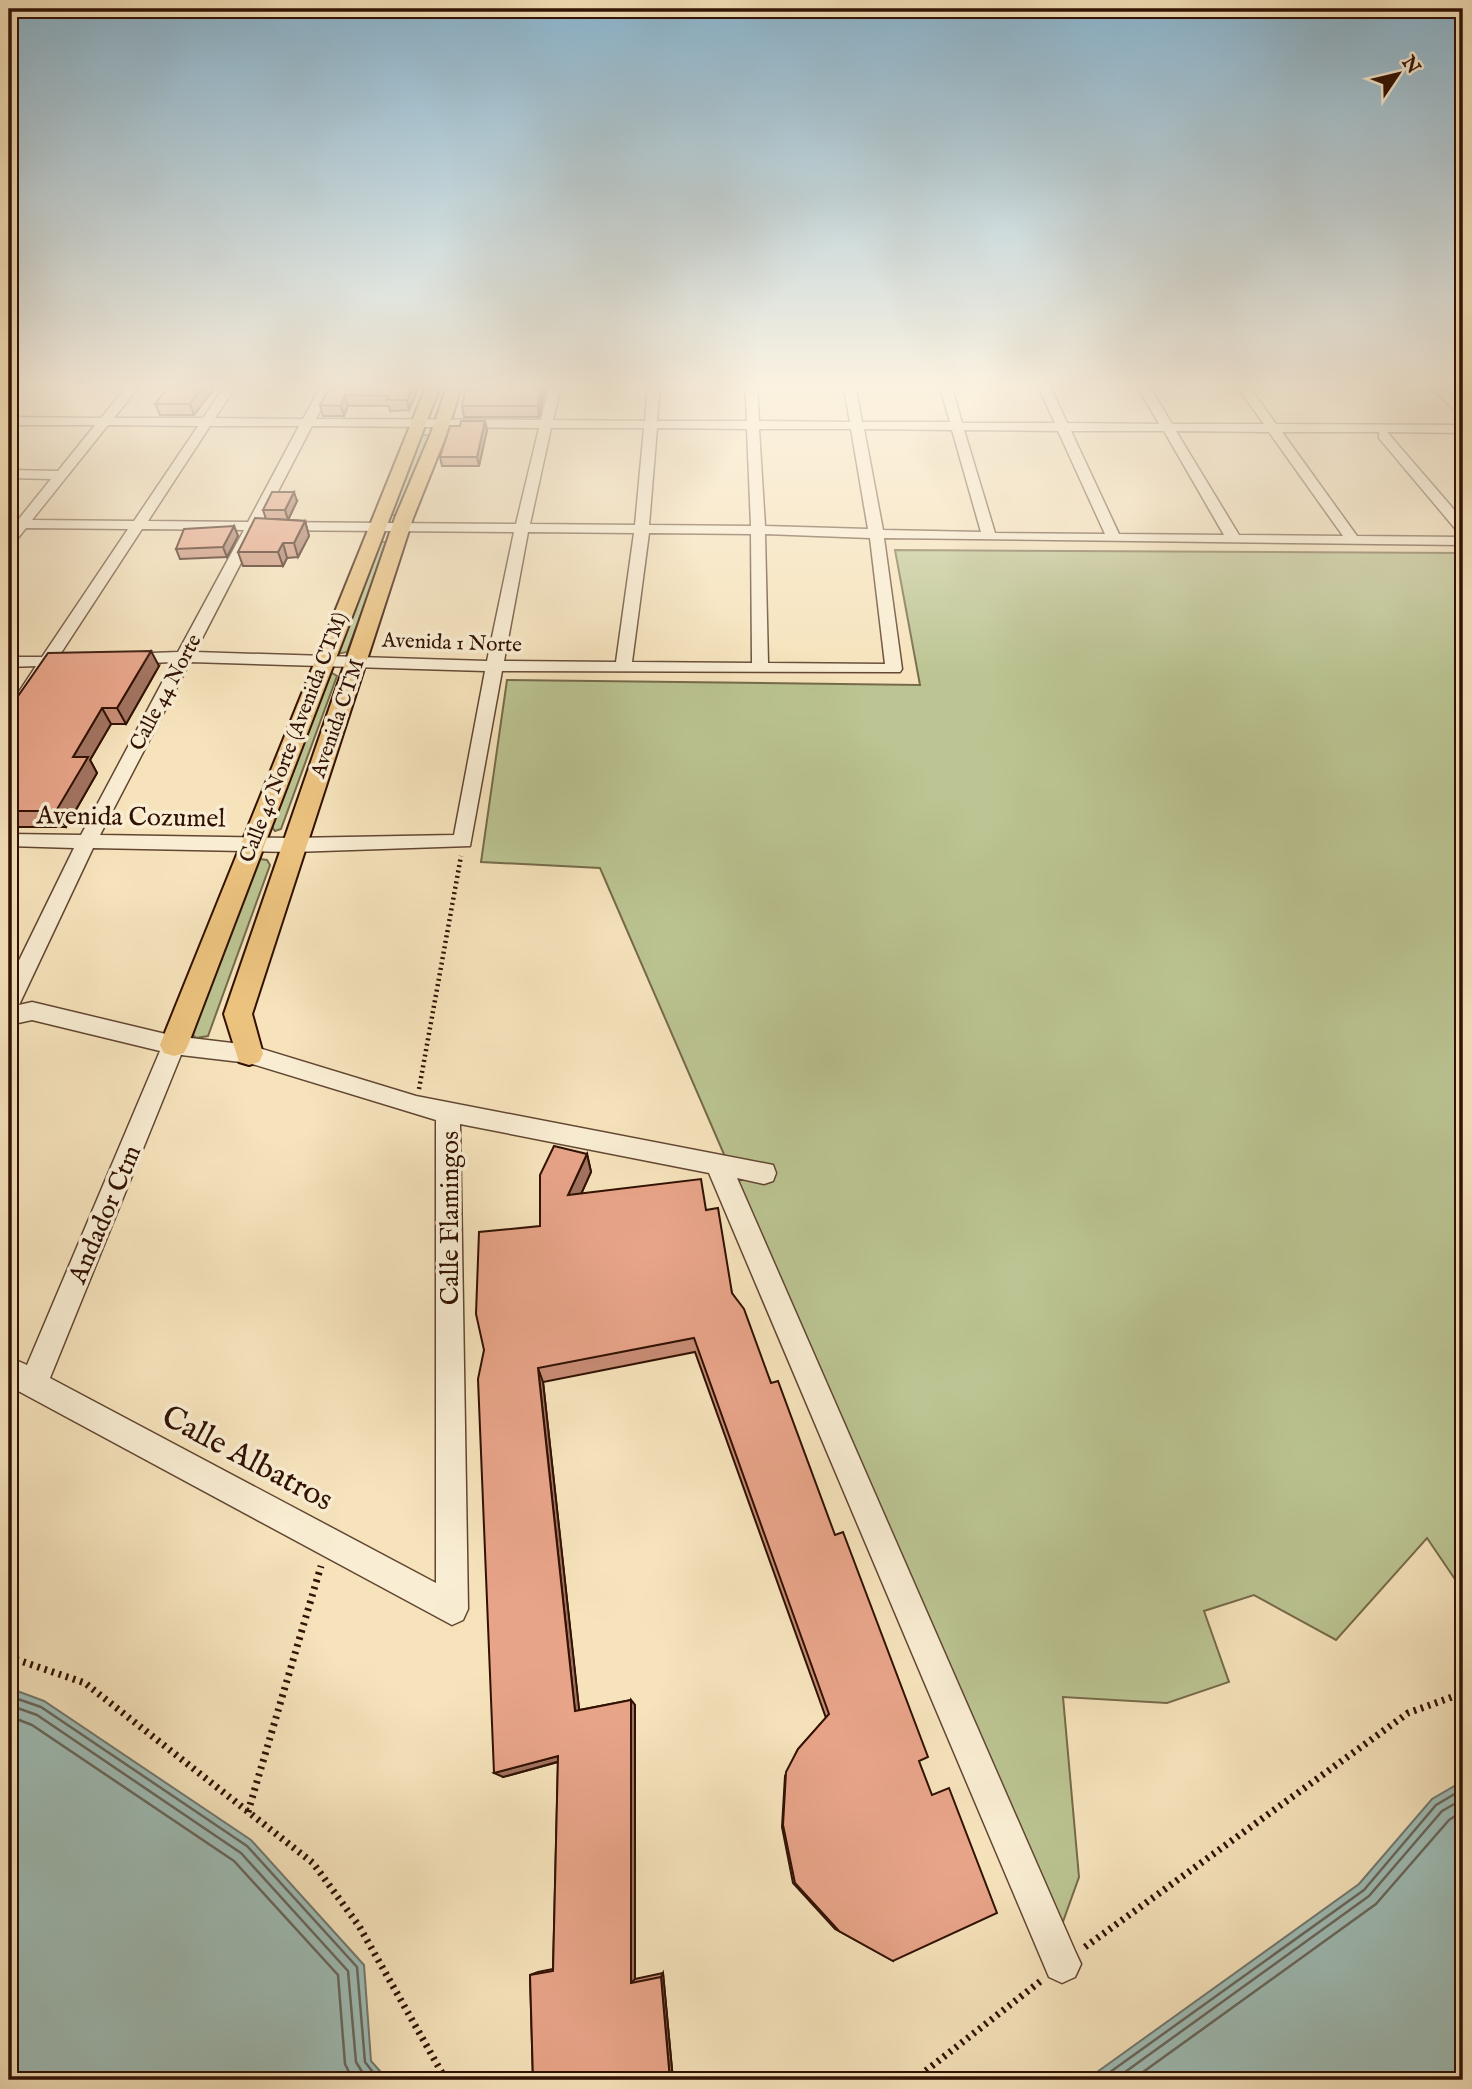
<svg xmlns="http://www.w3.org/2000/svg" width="1472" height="2089" font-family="'IM FELL English',serif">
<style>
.green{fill:#bbc492;stroke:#766a4a;stroke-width:2}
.water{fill:#9ebdb7;stroke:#72786f;stroke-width:2}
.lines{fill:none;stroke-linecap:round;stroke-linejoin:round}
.shore{stroke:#68675d;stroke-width:2.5}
.minor-casing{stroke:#624631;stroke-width:3}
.major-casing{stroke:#311103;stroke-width:4}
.path-far1{stroke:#311103;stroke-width:4.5;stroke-dasharray:2 3.5;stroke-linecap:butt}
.path{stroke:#311103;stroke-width:7;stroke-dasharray:2.5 5;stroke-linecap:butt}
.minor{fill:#f9edd3;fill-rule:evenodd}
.major{fill:#ebc27e;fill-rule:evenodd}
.wall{fill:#c88d76;stroke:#311103;stroke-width:2}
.shaded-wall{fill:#a27360;stroke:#311103;stroke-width:2}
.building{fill:#e8a489;stroke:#311103;stroke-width:2}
.labels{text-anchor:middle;stroke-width:7;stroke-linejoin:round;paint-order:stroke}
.far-street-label{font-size:21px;fill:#311103;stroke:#f9edd3}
.street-label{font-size:26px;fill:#311103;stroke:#f9edd3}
.near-street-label{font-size:32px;fill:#311103;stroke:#f9edd3}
</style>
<rect width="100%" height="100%" fill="#f6e3bc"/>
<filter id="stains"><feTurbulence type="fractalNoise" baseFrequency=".00286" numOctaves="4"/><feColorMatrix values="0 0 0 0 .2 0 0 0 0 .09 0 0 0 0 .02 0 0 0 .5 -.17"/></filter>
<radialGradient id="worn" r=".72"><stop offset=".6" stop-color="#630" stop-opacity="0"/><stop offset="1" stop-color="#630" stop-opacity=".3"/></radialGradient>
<!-- green -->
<path class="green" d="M422,435H431L397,515H391Z
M378,542H388L347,652L337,654Z
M895,550L1463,553V1591L1427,1538L1336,1640L1254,1595L1204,1611L1229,1682L1167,1703L1063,1697L1079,1877L1060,1930L600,868L481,862L507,680L920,685Z
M332,673L337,676L281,829L275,831L272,827L327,676Z
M260,859L267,860L270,865L208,1036L196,1038L192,1034L254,863Z"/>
<!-- water -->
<path class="water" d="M9,1688L44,1701L251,1840L364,1965L371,2061L388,2080H9Z
M1463,1781V2080H1086L1359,1884L1432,1799Z"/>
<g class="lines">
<!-- shore -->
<path class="shore" d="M9,1696L41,1707L247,1846L357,1967L365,2062L379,2080
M9,1705L37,1715L241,1853L348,1971L356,2062L367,2080
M9,1716L32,1725L234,1861L338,1975L345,2064L353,2080
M1099,2080L1364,1890L1436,1805L1463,1789
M1114,2080L1369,1896L1442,1811L1463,1799
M1132,2080L1376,1904L1449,1820L1463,1811"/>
<defs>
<path id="minor" d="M129,384H141L114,418H203L226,384H238L215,418L303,419L322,384H334L316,419L541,420L550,384H562L553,420L645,421L648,384H660L657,421H747L745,384H757L759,421L850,422L843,384H855L862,422H950L939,384H951L962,423H1055L1037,384H1049L1067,423L1159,424L1136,384H1148L1172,424H1264L1235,384H1247L1276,424L1463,425V433L1387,432L1463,520V533L1458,532L1379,438V432H1282L1357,536L1463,537V545L884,538L902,669L900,672L502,671L470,846L293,852L93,848L19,1005L32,1002L174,1036L249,1045L416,1096L773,1165L776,1173L773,1181L764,1184L737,1178L1075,1951L1081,1964L1075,1977L1062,1983L1049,1977L709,1173L460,1124L468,1609L463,1620L452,1625L9,1386V1357L27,1365L160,1051L32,1020L9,1025V981L74,848L9,846V834L81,835L173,662L126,664L118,659L126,654L178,652L244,530L142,529L59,656H70L78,661L70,666H52L15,723L9,724V707L36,666L9,667V657H42L128,529L26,528L14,543L9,544V520H18L51,479L9,478V470L58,471L95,425H9V417L101,418ZM108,425L198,426L134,521L32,520ZM210,426H299L248,522L148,521ZM312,426L539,428L516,524L262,522ZM551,428H644L635,525L530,524ZM657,428L747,429L751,526L649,525ZM759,429H851L868,529L765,526ZM864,429L952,430L981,532L883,530ZM964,430L1058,431L1105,534L995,533ZM1071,431H1164L1224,535L1119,534ZM1176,431L1269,432L1343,536L1239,535ZM258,530L514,532L487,661L195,652ZM528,532L634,533L616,662L504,661ZM649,533L751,534L752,663L632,662ZM765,534L870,538L885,664L768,663ZM190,662L485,671L454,835L293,838L100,835ZM181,1055L249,1063L436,1120V1583L50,1378Z
M1426,384H1439L1463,407V417Z"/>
<path id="major" d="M427,384H441L188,1045L184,1053L174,1056L164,1053L160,1045Z
M448,384H462L447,433L413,518L252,1014L263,1054L259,1062L249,1065L239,1062L224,1014L395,518L431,433Z"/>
</defs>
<!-- minor casing -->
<use href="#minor" class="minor-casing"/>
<!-- major casing -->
<use href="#major" class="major-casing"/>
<!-- path-far1 -->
<path class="path-far1" d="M419,1089L461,856"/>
<!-- path -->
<path class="path" d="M9,1657L85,1683L313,1863L359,1926L446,2080
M248,1812L321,1566
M1085,1947L1408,1713L1463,1693
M914,2080L1042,1980"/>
<!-- minor -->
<use href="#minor" class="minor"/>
<!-- major -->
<use href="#major" class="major"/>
</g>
<!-- wall -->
<path class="wall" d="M171,384H209L212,391L194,415H160L155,404Z
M332,384L415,386L417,392L409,410L390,411L389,406H348L344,416H323L320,405Z
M546,384L539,417H464L462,406Z
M487,430L479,466H442L440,457Z
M297,501L288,520L274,519L305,521L309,536L298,557L287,558L283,566H243L238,552L266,519L263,510Z
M234,526L238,536L227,557L180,559L176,549Z
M159,666L126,724H111L90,760L97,773L66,827H9V709Z
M587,1154L591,1172L581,1194L706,1210L732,1293L771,1383L919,1762L893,1961L835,1929L793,1883L782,1827L785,1776L798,1749L826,1718L695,1352L543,1382L579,1710L631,1700L635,1705V1979L663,1973L673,2080H533L530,1975L538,1972L553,1969L558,1762L503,1777L540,1226Z"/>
<!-- shaded-wall -->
<path class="shaded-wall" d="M204,384H209L212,391L194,415L190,404Z
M410,384H416L417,392L409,410L407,400Z
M542,384H546L539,417L538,406Z
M345,395L348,406L344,416L341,406Z
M485,421L487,430L479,466L477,457Z
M294,492L297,501L288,520L285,510Z
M305,521L309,536L298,557L294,543Z
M234,526L238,536L227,557L223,547Z
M283,543L287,558L283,566L278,552Z
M151,651L159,666L126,724L117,708Z
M102,708L111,724L90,760L97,773L66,827L56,811L73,757Z
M587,1154L591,1172L573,1212L568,1195Z
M538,1368L543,1382L580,1717L575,1711Z
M631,1700L635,1705V1979L631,1983Z
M558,1756L564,1760L503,1777L494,1773Z
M663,1973L673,2080H670L661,1977Z"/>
<!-- building -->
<path class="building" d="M171,384H204L190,404H155Z
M332,384H413L407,400H387L389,396L345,395L341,406L320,405Z
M466,384H542L538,406H462Z
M461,421H485L477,457H440L450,426H460Z
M272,492H294L285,510H263Z
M255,518L305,521L294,543H283L278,552H238Z
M234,526L223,547L176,549L184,529Z
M151,651L117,708H102L73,757H88L56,811H9V709L48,653Z
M554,1146L587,1154L568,1195L701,1179L706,1210L718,1208L732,1293L744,1309L771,1383L778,1381L835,1535L843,1532L928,1757L919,1761L932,1795L949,1788L997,1913L893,1961L839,1931L795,1883L783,1825L786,1772L798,1749L829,1714L694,1338L538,1368L575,1711L631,1700V1983L661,1977L670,2080H533L530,1975L553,1971L558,1756L494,1773L478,1379L484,1350L476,1314L479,1232L540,1226V1175Z"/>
<!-- sky -->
<linearGradient id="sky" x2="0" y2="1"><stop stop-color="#8ab8d4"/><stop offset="0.57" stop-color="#fbf2e1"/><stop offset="1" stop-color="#fbf2e1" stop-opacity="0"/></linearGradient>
<rect width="1472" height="677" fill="url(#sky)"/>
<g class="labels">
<!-- far-street labels -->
<g class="far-street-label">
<text transform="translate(452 642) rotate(2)" y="7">Avenida 1 Norte</text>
<text transform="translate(165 692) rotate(-62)" y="7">Calle 44 Norte</text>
<text transform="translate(337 718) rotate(-71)" y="7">Avenida CTM</text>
<text transform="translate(293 737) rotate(-69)" y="7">Calle 46 Norte (Avenida CTM)</text>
</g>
<!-- street labels -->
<g class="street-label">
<text transform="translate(131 816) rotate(1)" y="9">Avenida Cozumel</text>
<text transform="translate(104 1214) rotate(-67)" y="9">Andador Ctm</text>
<text transform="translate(449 1218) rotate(-90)" y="9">Calle Flamingos</text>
</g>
<!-- near-street labels -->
<g class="near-street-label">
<text transform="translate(248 1457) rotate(28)" y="11">Calle Albatros</text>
</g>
</g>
<!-- margin -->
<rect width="1472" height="2089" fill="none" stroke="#f6e3bc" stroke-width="35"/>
<rect x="10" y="10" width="1451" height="2068" fill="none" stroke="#311103" stroke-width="3.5"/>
<rect x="18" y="18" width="1437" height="2054" fill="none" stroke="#311103" stroke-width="2"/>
<!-- north arrow -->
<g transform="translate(1398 74) rotate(55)" stroke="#f9edd3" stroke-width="5" paint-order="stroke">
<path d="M0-5L12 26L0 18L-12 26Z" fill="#311103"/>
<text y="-10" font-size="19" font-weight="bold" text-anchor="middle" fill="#311103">N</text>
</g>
<rect width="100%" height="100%" filter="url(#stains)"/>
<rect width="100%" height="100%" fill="url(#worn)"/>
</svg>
